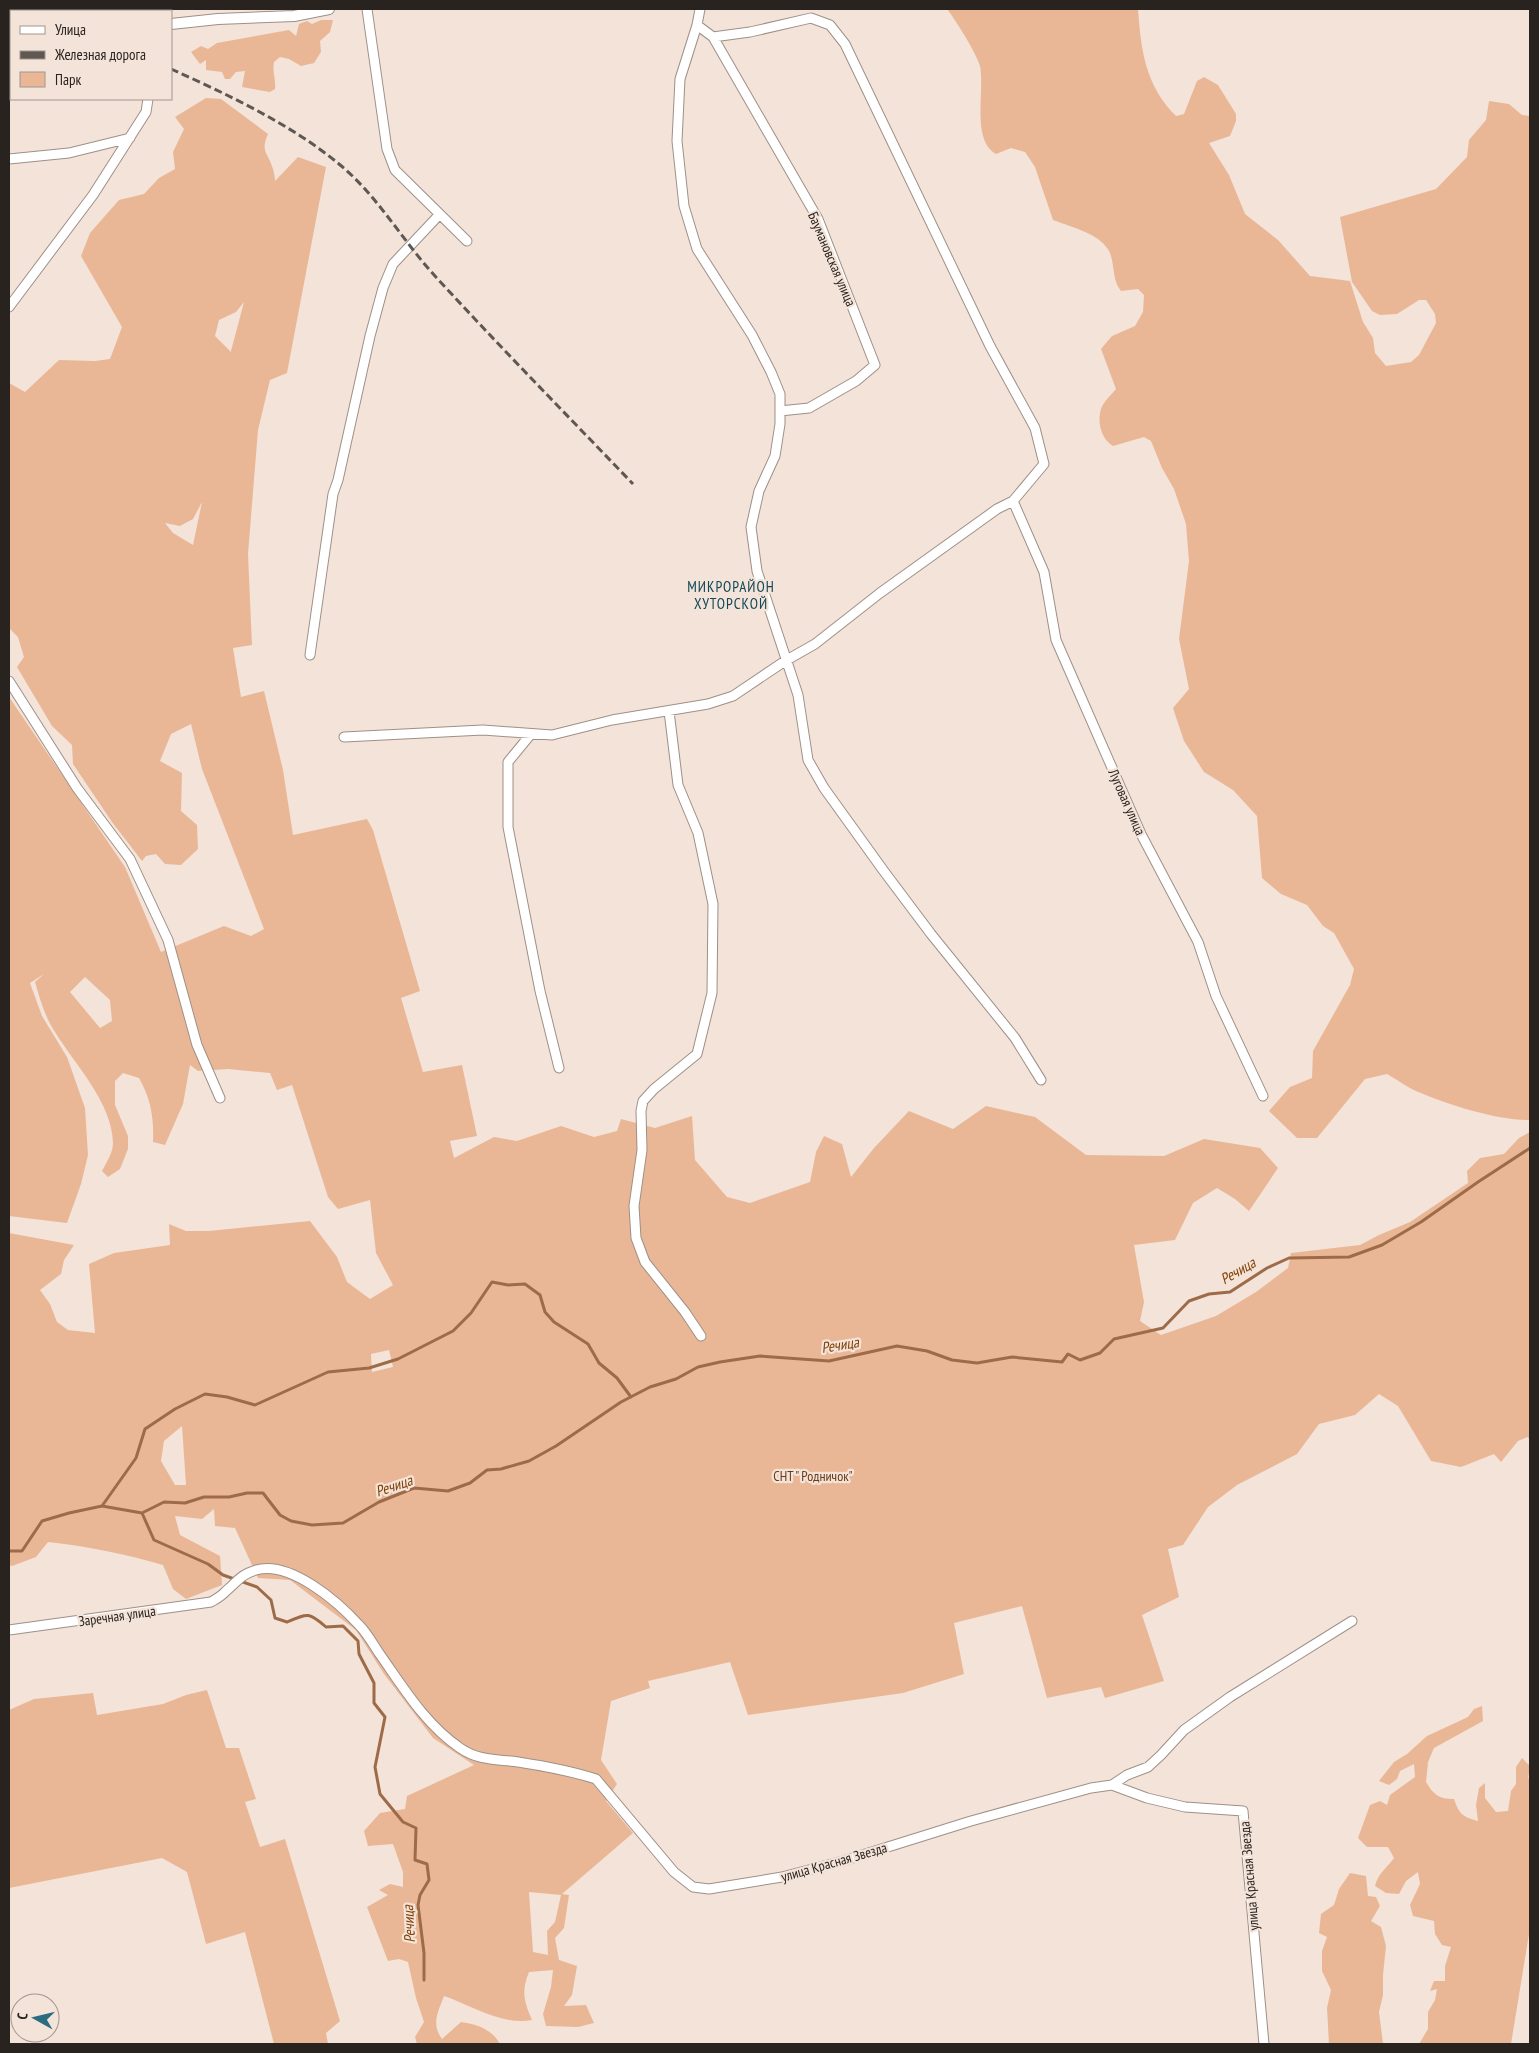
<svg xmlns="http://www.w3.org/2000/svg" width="1539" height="2053" font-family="'PT Sans Narrow',sans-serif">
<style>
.green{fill:#eab796;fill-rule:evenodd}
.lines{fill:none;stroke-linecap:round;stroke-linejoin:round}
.stream{stroke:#9e6b48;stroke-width:3}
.minor-casing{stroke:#9e9087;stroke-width:11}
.tertiary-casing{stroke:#9e9087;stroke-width:12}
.minor{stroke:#fff;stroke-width:9}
.tertiary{stroke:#fff;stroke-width:10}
.rail{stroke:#5f5751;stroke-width:3;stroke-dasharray:8 4;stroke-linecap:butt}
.labels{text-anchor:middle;stroke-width:4.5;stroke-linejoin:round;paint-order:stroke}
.street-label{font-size:14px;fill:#28231f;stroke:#f3e3d9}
.park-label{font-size:14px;fill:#6a3a16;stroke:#f3e3d9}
.neighbourhood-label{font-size:15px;letter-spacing:1px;fill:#124757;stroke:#f3e3d9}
.water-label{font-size:15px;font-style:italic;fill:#813f00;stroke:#f3e3d9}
</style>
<rect width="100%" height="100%" fill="#f3e3d9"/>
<!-- green -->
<path class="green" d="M947,9H1138C1141,50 1145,85 1176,116L1184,114L1197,81L1204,77L1218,85L1236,114V121L1230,136L1209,143L1229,175L1245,214L1278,240L1310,276L1350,281L1363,322L1373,338L1375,353L1386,366L1411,362L1419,355L1436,323L1435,314L1426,300H1419L1397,314L1380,315L1372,311L1352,282L1340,217L1436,189L1467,157L1469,140L1486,120L1489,101L1509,104L1522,115L1530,116V1120C1500,1121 1449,1105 1421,1093C1409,1089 1398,1080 1387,1074L1365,1079L1317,1138H1297L1269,1111L1290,1087L1312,1078L1313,1051L1350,985L1354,969L1334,933L1323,926L1307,905L1281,894L1262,878L1257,816L1233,790L1204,772L1184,741L1173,708L1189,689L1179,639L1189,561L1186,524L1174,489L1162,468L1151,441L1144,437L1113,446C1101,439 1097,422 1101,409C1103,402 1112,394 1116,389L1101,349L1112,336L1135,326L1143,312L1144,295L1138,289L1121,291C1112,280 1115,266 1110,253C1102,234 1071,227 1053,220L1035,167L1025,152L1011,148L996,154C971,140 985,91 980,66C977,54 955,19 947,9Z
M321,20H333L330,32L320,41L321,52L314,63L301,66L289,59L280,57L274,62C272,72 276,79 275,89L270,92L242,87L245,71L236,72L230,79H225L222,72L206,70V60L200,64L191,52L201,46L208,49L217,43L289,30L296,36L299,24L307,21L312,24Z
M206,98L221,99L268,134C260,152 268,152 273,169C274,172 275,177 275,181L298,157L326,167L287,373L270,380L258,430L248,554L252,645L233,648L241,697L264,691L283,770L293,835L367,819L373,830L420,991L401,998L423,1072L462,1065L477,1136L450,1141L454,1158L494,1137L517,1141L561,1126L594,1137L617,1131L621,1119L655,1128L692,1116L695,1160L727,1197L750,1203L810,1182L816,1152L824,1136L842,1144L851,1177L874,1148L909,1111L953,1129L986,1106L1035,1117L1086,1155L1164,1156L1204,1139L1260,1148L1278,1168L1249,1211L1235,1199L1217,1188L1193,1203L1175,1240L1134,1245L1144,1302L1140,1321L1161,1335L1216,1316L1256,1292L1288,1268L1291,1253L1360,1245L1379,1235L1410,1222L1468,1183L1467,1171L1480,1158L1504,1154L1519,1138L1530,1132V1441L1528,1437L1518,1441L1501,1462L1494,1454L1461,1467L1431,1461L1398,1406L1379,1394L1355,1415L1319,1424L1297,1454L1237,1485L1208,1507L1183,1545L1168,1549L1179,1597L1142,1615L1164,1681L1105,1698L1101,1687L1047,1698L1022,1606L954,1623L964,1674L903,1693L748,1715L730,1662L648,1681L650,1688L611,1701L601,1760L617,1784L606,1801L633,1833L562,1894L569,1895L564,1928L555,1938L559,1960L577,1966L572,1995L564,2006L586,2005L594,2023L578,2027L546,2026L543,2014L551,1987L553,1970L529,1972C521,1992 524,2001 532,2020C502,2026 471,2005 444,1996C438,2012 431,2024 442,2039L461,2022C476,2024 492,2029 500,2044H417L415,2037L424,2022L416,1998L408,1962L399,1959L388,1961L367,1907L388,1895L379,1890L390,1884L403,1887V1872L393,1844L368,1846L364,1831L380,1813L405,1809L407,1796L474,1765L433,1738L384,1674L356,1630L290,1580L258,1578L235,1528L215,1526L214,1509L202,1519L175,1516L180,1535L220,1556L222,1585L186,1599L173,1589L163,1565C125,1554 87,1546 48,1542L36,1557L12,1566L9,1565V1233L74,1245L64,1260L61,1274L40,1290L50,1304L57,1322L68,1330L95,1333L89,1264L114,1253L170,1245L169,1224L186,1231H209L310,1221L337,1257L347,1282L370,1299L393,1285L376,1253L370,1200L338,1209L328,1197L292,1085L277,1090L270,1073L228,1069L198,1071L190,1065L183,1104L165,1145L153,1142C154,1118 151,1099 139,1078L123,1073L115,1081V1105L128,1136V1149L120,1169L108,1177L102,1171C106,1163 113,1153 113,1143C112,1102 75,1065 55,1032C45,1017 40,999 35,982L44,974L30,983L42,1016L67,1057L85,1108L88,1155L81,1184L67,1223L9,1216V697L125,867L161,952L224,926L251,936L264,929L202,769L191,724L171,734L160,761L182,773L181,811L197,825L198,849L181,865L165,864L156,854L146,856L142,861L112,822L73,764L72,745L52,726L17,667L24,657L18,637L9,628V383L25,392L59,360L95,361L110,359L122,327L81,256L90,233L119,200L144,194L159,178L175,169L173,152L184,129L175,117ZM244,302L231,351V352L215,336L219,320L236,312ZM202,502L193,545L173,533L165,523L180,526L193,519ZM85,977L110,1000L112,1021L100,1028L70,992ZM389,1350L393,1367L372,1372L371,1354ZM182,1426L186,1485H175L161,1461L164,1441ZM529,1892L561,1895L555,1922L547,1931L548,1955L533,1952Z
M207,1690L226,1748H239L256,1799L245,1802L260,1847L285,1839L340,2021L326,2033L328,2044H274L245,1932L206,1944L187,1872L162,1858L9,1888V1710L34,1699L93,1693L97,1715L163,1704L186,1695Z
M1482,1706L1483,1721L1434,1748L1428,1762L1426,1782C1434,1795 1439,1799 1454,1799C1459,1814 1463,1817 1478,1821L1476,1805L1479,1788L1485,1783V1798L1496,1812L1508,1811L1511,1791L1516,1784V1767L1522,1758L1530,1766L1528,1779L1530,1777V1928L1511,2044H1419L1428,2029V2012L1435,2000L1437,1989L1430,1991L1434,1981H1445V1966L1451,1947L1442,1945L1435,1934L1434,1921L1413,1916L1410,1905L1420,1884L1418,1872L1406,1881L1399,1894L1386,1893L1375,1886C1378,1873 1387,1868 1394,1858L1388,1847H1367L1358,1838L1370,1805L1380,1801L1387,1805L1390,1795L1415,1777L1414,1764L1400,1771L1397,1779L1389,1785L1379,1781L1394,1762L1407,1754L1427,1736L1468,1717L1474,1709Z
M1350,1873L1366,1876L1368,1896L1376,1897L1380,1906L1371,1921L1381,1927L1386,1946L1383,1975V1995L1379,2012L1383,2044H1329L1327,2008L1331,1990L1322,1971V1951L1327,1937L1319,1933L1321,1914L1334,1905L1339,1889Z"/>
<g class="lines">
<!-- stream -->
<path class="stream" d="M102,1506L136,1458L145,1429L175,1409L205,1394L227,1397L255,1405L328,1372L369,1368L398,1359L453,1331L471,1313L492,1282L508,1285L525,1284L540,1295L545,1312L554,1322L588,1344L599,1363L617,1378L631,1397
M142,1513L154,1540L208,1564L223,1575L257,1587L271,1600L275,1618L287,1622C308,1613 309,1612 326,1627L343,1626L358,1641L359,1654L374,1683V1703L385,1717L375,1767L380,1794L403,1822L416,1828L415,1860L427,1864L429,1880L420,1895L418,1905L424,1953V1980
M9,1551H22L42,1521L69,1513L102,1506L142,1513L164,1502L185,1503L204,1497H229L247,1493H263L280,1515L291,1521L312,1525L343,1523L379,1502L414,1488L448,1491L470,1483L487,1470L501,1469L529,1461L556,1446L621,1402L650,1387L676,1379L698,1367L720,1362L760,1356L829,1361L897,1346L927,1351L952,1360L977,1363L1012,1357L1062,1362L1068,1354L1080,1360L1100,1353L1114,1339L1163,1328L1189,1301L1209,1294L1230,1292L1267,1268L1289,1258L1349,1257L1382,1245L1421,1222L1478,1182L1530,1148"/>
<defs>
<path id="minor" d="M367,9L387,149L395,170L467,241
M700,9L697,25L680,79L677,141L684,206L697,249L752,335L771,372L780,394V424L775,456L759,491L751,527L757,571L798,695L808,760L824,788L883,870L931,934L1015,1038L1041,1080
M713,37L818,219L875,365L856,381L809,408L780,411
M9,159L69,153L130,138
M9,307L93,195L146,112L148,99
M1013,501L1044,572L1056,640L1141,834L1198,942L1216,996L1263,1096
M310,655L333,494L338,480L370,336L383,288L393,264L439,215
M9,681L77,788L130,859L168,940L197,1045L220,1098
M669,711L678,785L698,833L713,904L712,993L697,1054L654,1089L643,1101L641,1111L642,1150L634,1206L636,1238L645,1262L685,1312L701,1336
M531,734L508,762V827L540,991L559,1068
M344,737L483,730L552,735L612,720L708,704L733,696L785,661L815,644L880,593L997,509L1013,501L1044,464L1035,428L990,346L845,44L830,25L811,18L750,32L713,37L697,25
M9,1630L211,1602C216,1599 222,1596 226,1591C238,1581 240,1575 256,1570C290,1560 338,1602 359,1625C367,1633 373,1644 379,1653C403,1687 425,1724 460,1748C479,1761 496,1759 518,1762C544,1766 571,1771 596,1779L674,1872L693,1887L709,1889L782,1877L843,1861L971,1821L1091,1788L1112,1785L1147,1798L1185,1807L1243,1811L1264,2044
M1112,1785L1127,1775L1148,1767L1161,1755L1184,1730L1230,1697L1352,1621"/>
<path id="tertiary" d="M171,24L218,19L294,16L329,9
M9,67H11"/>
</defs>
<!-- minor casing -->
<use href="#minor" class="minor-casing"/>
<!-- tertiary casing -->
<use href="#tertiary" class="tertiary-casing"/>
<!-- minor -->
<use href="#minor" class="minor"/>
<!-- tertiary -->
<use href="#tertiary" class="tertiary"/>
<!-- rail -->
<path class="rail" d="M9,16L11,17
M171,69C227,94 292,125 339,164C377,195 402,240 435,276C499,346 567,415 633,484"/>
</g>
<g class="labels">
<!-- street labels -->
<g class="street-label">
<text transform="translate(832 259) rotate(67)" y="5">Баумановская улица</text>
<text transform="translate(1127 802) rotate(66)" y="5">Луговая улица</text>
<text transform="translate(117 1616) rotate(-8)" y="5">Заречная улица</text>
<text transform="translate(834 1862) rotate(-16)" y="5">улица Красная Звезда</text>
<text transform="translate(1249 1876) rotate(-95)" y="5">улица Красная Звезда</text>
</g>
<!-- park labels -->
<g class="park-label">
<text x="813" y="1481">СНТ " Родничок"</text>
</g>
<!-- neighbourhood labels -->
<g class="neighbourhood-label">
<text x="731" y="592">МИКРОРАЙОН<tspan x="731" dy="17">ХУТОРСКОЙ</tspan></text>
</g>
<!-- water labels -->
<g class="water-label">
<text transform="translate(1238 1271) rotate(-30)" y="5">Речица</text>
<text transform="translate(840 1345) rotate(-9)" y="5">Речица</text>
<text transform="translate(394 1486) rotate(-19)" y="5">Речица</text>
<text transform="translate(409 1924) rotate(-93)" y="5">Речица</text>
</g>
</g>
<!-- border -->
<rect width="1539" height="2053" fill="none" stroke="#28231f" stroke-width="20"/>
<!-- legend -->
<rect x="10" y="10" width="162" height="90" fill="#f3e3d9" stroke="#a2968f"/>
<rect x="20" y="26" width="25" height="8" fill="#ffffff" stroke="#a2968f"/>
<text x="55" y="35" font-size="15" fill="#28231f">Улица</text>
<rect x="20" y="51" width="25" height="8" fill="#5f5751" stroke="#a2968f"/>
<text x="55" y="60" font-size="15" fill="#28231f">Железная дорога</text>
<rect x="20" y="72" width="25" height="15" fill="#eab796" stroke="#a2968f"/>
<text x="55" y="85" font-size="15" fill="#28231f">Парк</text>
<!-- north arrow -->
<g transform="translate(35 2018) rotate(278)"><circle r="24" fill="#f3e3d9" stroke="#a2968f"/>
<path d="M0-4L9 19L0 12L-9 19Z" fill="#2c6c80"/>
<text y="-8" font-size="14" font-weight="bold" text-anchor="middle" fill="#28231f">С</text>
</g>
</svg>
